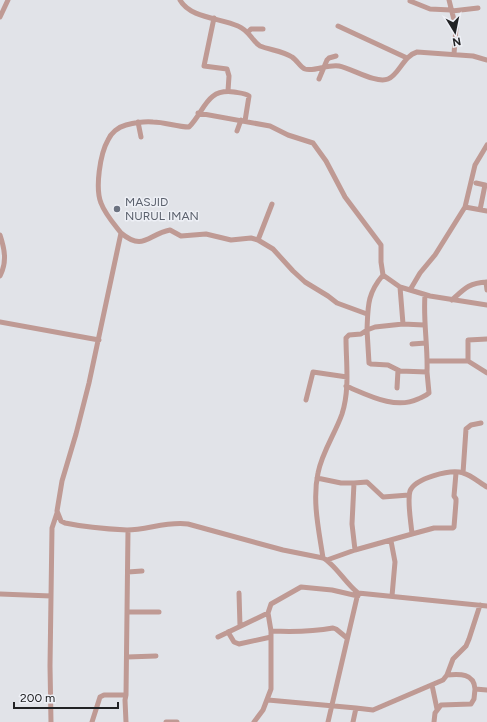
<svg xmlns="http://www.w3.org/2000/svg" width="487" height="722" font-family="Figtree,sans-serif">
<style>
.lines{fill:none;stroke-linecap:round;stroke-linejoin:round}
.minor{stroke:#bf9a94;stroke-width:5}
.worship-dot{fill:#6b7280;stroke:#eef0f6;stroke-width:1.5}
.labels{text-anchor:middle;stroke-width:3;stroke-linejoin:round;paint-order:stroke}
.worship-label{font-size:12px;fill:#5b616d;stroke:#eef0f6;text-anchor:start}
</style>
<rect width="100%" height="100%" fill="#e1e3e8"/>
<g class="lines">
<!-- minor -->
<path class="minor" d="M180,0C190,18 220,18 238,26C250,31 251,40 260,46C270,50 283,51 292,57C297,60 300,67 305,69C314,72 328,64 339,66C351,68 376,84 388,79C399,75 403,56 417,52L473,56L487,60
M449,0L456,28L454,54
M410,1L430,9L451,10
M452,11L478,8
M0,17L8,0
M214,18L204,66L227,69L229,76L228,91
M338,26L407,58
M248,32L251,29H263
M319,79L327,60L329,58L336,56
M198,113L270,126L288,135L313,143L326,161L345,197L381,245V262L383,275
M138,122L141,137
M237,131L241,120
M487,145L475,165L465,207L435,255L420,273L410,290L430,296L487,305
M476,183L485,185L480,210
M465,207L487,211
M121,233C114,224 105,214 101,203C95,188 100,154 108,140C111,133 118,127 126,125C134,123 144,121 153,122C165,122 177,127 189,127C205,111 206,88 234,92C239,93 245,93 249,96L245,121
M0,235C5,250 7,262 0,276
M258,240L272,204
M486,282L487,290
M400,287L403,324L375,327L367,330L369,363L371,364L388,365L400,371L427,372C428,346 423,321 425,295
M452,300C465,288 469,283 487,282
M367,314L337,303L328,296L305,282L293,271L273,249L258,240L251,238L231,240L206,234L181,236L170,230C148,234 144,252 121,233L89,383L76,434L62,481L57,511L61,521L65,523C84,527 107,529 127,530C147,530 167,521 188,524L283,550L323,558C334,563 346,584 358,593L487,606
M0,322L99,340
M403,324L424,325
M412,344L426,343
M427,361H468V340L487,339
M468,361L487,373
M346,386C368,395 395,410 418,399C422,397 426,396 429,393L427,372
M397,388L398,370
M306,400L313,372L347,377
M463,473L466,429L471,425L481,423
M317,478L341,483H354L352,524L355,550L412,534C411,522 407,501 410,491C415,478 451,469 463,473C471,475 480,483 487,487
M354,483L367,482L383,497L409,495
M412,534L434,528H453L454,527L456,502V499L454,496L456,473
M391,541L395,562L392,596
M323,558C319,531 312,501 318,473C322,452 335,434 342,414C350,389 346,363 346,338L349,335L361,334L367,330C368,306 367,294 383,275L400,287L410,290
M327,560L355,550
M128,572L142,571
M239,593L240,626
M0,594L51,596
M128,612H159
M271,631C293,632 311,632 333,628L336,629L347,638
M228,632L234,642L239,644L271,637
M218,637L268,613
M127,657L156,656
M447,675C460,674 474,673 475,689
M432,685L437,709
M268,700L356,708
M51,722L50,666L52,528L57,513
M92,722L100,697L104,695H126L128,530
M126,722L125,700L126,695
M166,722H177
M254,722L263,710L271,689V631L268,613L271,604L301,587L332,590L358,596
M328,722L358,593
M353,722L356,708L373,710L443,680L447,675L453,659L466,646L469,639L480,605
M434,722L435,713L441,705L471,704L474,699L475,689L487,690"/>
</g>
<!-- markers -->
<circle class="worship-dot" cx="117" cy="209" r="4"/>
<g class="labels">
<!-- worship labels -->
<g class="worship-label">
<text x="125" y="206">MASJID<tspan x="125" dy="14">NURUL IMAN</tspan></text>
</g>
</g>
<!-- north arrow -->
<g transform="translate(455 32) rotate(170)" stroke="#eef0f6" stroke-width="3" paint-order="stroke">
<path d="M0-3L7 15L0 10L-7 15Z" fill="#212224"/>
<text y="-6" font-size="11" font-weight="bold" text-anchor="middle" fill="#212224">N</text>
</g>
<!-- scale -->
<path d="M14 702v6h104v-6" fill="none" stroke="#212224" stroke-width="2"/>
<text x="20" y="702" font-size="12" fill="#212224" stroke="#eef0f6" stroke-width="3" paint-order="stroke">200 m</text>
</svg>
